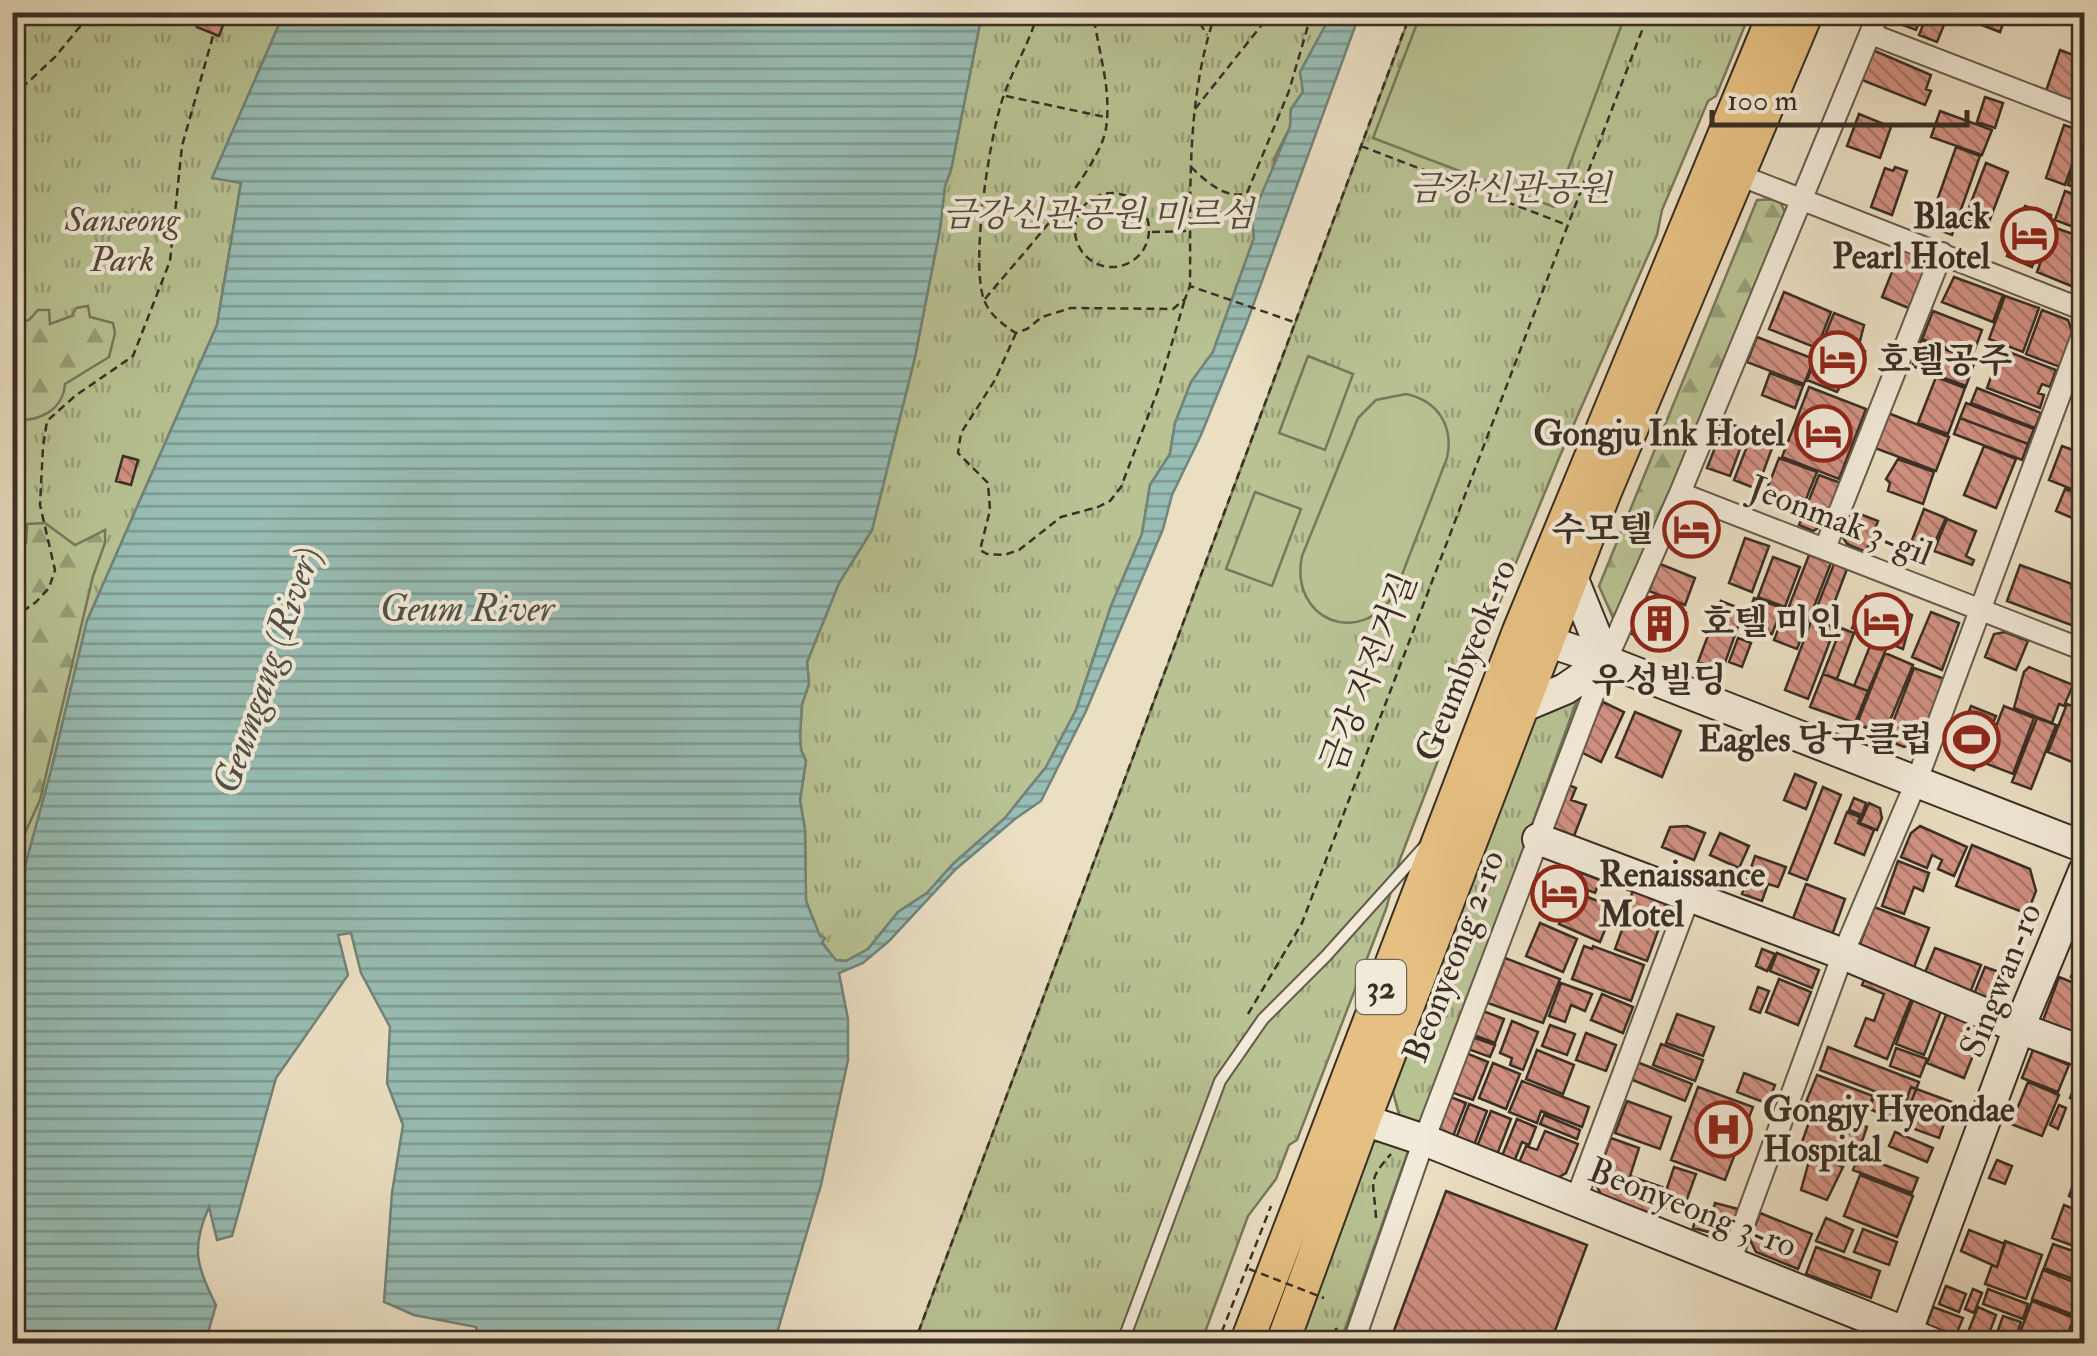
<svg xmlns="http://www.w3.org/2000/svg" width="2097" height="1356" font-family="'IM FELL Double Pica','Noto Serif KR',serif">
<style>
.grass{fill:url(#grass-tufts);stroke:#78785c;stroke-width:2.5}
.forest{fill:url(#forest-firs);stroke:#78785c;stroke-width:2.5}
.pitch{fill:#b8c293;stroke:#78785c;stroke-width:2.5}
.water{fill:url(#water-rules);stroke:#72847b;stroke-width:2.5}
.building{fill:url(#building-back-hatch);stroke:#392f25;stroke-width:2.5}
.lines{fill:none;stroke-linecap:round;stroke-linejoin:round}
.lane-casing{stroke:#665b4c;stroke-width:14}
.street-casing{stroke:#665b4c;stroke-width:24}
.secondary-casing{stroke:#392f25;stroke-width:34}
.primary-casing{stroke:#392f25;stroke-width:36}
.path{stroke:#392f25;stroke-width:2.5;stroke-dasharray:8 5;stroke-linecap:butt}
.lane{stroke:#f2ead8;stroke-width:10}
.street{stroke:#f2ead8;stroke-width:20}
.secondary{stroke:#f2ead8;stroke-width:30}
.primary{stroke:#e6c082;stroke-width:32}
.path-bridge{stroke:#392f25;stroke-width:2.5;stroke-dasharray:8 5;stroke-linecap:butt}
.labels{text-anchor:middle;stroke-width:8;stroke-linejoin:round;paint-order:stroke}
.shield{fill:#f2ead8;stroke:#70675b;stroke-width:2.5}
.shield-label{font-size:32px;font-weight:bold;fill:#392f25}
.park-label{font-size:35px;font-style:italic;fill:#524c3b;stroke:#f2ead8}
.poi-label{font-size:35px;font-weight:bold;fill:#392f25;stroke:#f2ead8;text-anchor:end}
.street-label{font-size:35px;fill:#392f25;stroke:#f2ead8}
.water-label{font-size:38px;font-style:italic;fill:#515249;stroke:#f2ead8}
</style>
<defs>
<pattern id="grass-tufts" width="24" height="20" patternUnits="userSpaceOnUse" patternTransform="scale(2.5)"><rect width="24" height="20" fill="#b8c293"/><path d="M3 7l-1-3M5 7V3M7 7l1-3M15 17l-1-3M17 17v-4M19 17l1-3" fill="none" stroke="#979e78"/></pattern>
<pattern id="forest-firs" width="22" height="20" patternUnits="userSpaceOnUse" patternTransform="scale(2.5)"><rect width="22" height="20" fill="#b8c293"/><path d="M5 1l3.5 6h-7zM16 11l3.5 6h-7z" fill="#979e78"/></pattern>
<pattern id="water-rules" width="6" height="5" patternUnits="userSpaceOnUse" patternTransform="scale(2.5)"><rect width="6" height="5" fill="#98bdb4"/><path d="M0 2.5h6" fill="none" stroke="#7d9a92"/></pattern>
<pattern id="building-back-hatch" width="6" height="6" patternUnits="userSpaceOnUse" patternTransform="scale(2.5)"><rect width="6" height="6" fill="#d29183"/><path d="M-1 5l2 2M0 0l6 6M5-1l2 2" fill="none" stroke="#ab776b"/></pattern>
</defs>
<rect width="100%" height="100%" fill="#ebdfc3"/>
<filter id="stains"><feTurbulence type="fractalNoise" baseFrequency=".002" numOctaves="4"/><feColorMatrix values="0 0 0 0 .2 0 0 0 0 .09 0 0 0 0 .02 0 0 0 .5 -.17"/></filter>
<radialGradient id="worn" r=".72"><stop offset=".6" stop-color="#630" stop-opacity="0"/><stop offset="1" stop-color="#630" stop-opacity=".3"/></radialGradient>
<!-- grass -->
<path class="grass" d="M13,13H284L213,178L241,182L217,325L87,621L51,771L13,911Z
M982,13H1332L1303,92L1291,109L1290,127L1274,159L1275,166L1252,217L1254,238L1213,352L1191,382L1175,423L1170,454L1150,485L1142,534L1111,606L1076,710L1046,767L1005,818L953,864L927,893L898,912L868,949L846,961L835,960L822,942L806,901L805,830L800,800L806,761L801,750L800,737L802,704L809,684L807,662L839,583L872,530L915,357L940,229L945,186L951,170Z
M1411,13H1750L1716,96L1708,101L1662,210L1657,235L1559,458L1483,643L1399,862L1386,909L1297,1140L1289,1145L1276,1179L1248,1216L1201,1343L914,1344Z
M1561,695L1577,700L1425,1120L1414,1123L1400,1118L1393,1092L1532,711Z
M1366,1141L1411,1143L1340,1343L1294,1344Z"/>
<!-- forest -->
<path class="forest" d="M1779,199L1787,217L1622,613L1613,618L1599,586L1757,200Z
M88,306L90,317L113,323L115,333L109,357L65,384C63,411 38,422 13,420V320L16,324L29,320L38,310H49L50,324L72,316L76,308Z
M45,523L75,545L105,530V543L93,576L40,800L20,844L13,882V549L26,543L27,524Z"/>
<!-- pitch -->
<path class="pitch" d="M1421,13H1626L1554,207L1373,138Z
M1308,356L1353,374L1325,450L1279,433Z
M1406,394C1438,401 1454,426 1447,458L1395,593C1360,649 1289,620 1302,556L1358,418L1376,400Z
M1255,492L1301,509L1272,586L1226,569Z"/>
<!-- water -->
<path class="water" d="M284,13H982L951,170L945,186L940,229L915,357L872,530L839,583L807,662L809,684L802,704L800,737L801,750L806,761L800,800L805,830L806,901L820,936L825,938L822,943L836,960L846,961L868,949L898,912L927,893L953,864L1005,818L1046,767L1076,710L1111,606L1142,534L1150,485L1170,454L1175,423L1191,382L1213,352L1254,238L1252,217L1290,127L1291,109L1303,92L1300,72L1332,13H1360L1247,322L1201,435L1172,495L1163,529L1086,711L1041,801L1015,819L956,869L889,941L863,963L839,973L848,1019V1060L821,1185L774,1343H479L476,1327L414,1315L384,1302L392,1193L403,1125L387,1083L390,1027L361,973L351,933L338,935L348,975L276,1078L232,1236L217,1240L209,1207C191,1247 196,1266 216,1305L205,1343H13V911L51,771L87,621L217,325L241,183L212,178Z"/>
<!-- building -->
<path class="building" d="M203,12H228L219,36L197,27Z
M1890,12H1923L1916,30L1887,19Z
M1928,12L1948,15L1937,42L1919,35Z
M1948,12H2007L2000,32Z
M2060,50L2084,59V104L2046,91Z
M1875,51L1931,75L1926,89L1931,91L1925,105L1862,80L1871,54Z
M1985,97L2003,103L1995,128L1977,122Z
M1940,111L1992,130L1982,155L1931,137Z
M1859,114L1891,127L1880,158L1847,146Z
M2064,125L2084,132L2065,185L2046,178Z
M2084,136V191L2068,185Z
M1956,147L1980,156L1952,235L1928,226Z
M1986,163L2008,172L1987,227L1965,218Z
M1895,167L1907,171L1892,215L1871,207L1885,168L1893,171Z
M2065,191L2084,198V231L2055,220Z
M2025,206L2051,215L2032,267L2007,256Z
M2053,227L2084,238V288H2076L2037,272Z
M1901,249L1923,258L1927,269L1911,309L1882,297Z
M1954,277L2003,295L1993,322L1942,302Z
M1784,292L1831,312L1817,348L1769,329Z
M2005,296L2039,308L2023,352L1989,339Z
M2042,310L2068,320L2073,333L2060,367L2026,354Z
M1933,311L1982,330L1972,357L1922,339Z
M1834,313L1864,325L1858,349L1865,351L1856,372L1850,369L1837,392L1807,380Z
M1757,337L1814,359L1804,384L1747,362Z
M1921,340L1975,361L1966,386L1912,366Z
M2001,349L2056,370L2050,387L2042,384L2038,393L2044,395L2040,408L1987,388Z
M1770,373L1803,386L1795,408L1762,395Z
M1936,377L1965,388L1948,434L1918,423Z
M1809,387L1866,409L1839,479L1782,457Z
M1977,388L2041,413L2035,428L1971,403Z
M1966,403L2034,429L2028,444L1960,418Z
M1888,413L1949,437L1936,471L1875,448Z
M1960,418L2028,444L2022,460L1954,434Z
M1725,422L1747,430L1730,476L1707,468Z
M1753,431L1775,440L1757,489L1734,480Z
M1984,446L2016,459L1996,508L1964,495Z
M2062,446L2084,454V494L2049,480Z
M123,456L138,460L131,485L116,481Z
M1779,458L1817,472L1804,504L1767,489Z
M1898,459L1934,472L1923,504L1888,491L1890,483L1886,479Z
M1819,475L1841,483L1825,524L1813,531L1799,525Z
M2065,489L2084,496V523L2056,511Z
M1689,509L1718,521L1706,551L1667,536L1679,515Z
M1924,509L1946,518L1925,563L1907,553Z
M1852,511L1878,521L1866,552L1847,544L1842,536Z
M1947,519L1976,531L1966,556L1974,560L1972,565L1934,551Z
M21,523L22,539H12V524Z
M1745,538L1769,546L1752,592L1729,583Z
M1809,555L1831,563L1810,617L1788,609Z
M1773,557L1800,567L1785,607L1758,597Z
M1660,564L1695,578L1685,605L1649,591Z
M1834,564L1847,569L1827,622L1813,617Z
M2020,565L2072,584L2071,588L2084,594L2082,629L2007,601Z
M1866,596L1912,615L1903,649L1852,628Z
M1648,597L1686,613L1670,650L1632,634Z
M1754,598L1782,608L1772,634L1743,627Z
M1721,601L1744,610L1722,671L1698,662Z
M1786,610L1809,619L1797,649L1774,640Z
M1931,612L1959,623L1942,670L1912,657Z
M1812,619L1835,628L1808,699L1785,690Z
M1841,628L1854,633L1837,679L1823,674Z
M2005,632L2028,641L2016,670L1985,657L1994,634Z
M1738,638L1751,643L1742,667L1729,662Z
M1872,641L1887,647L1868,691L1854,686Z
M1885,653L1913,665L1884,735L1857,724Z
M2029,667L2073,685L2064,706L2059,704L2052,723L2014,708L2024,672Z
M1914,668L1945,679L1920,741L1904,747L1886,740Z
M1823,674L1868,691L1855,723L1810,707Z
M1603,702L1624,712L1601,762L1579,751Z
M2067,704L2084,711V767L2048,752Z
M1971,706L1996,716L1974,770L1955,762L1952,754Z
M2004,706L2034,718L2013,774L1982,762Z
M1635,712L1681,731L1662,777L1616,757Z
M2037,718L2056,725L2031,789L2012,782Z
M1795,774L1816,783L1806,809L1784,800Z
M1566,784L1576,788L1571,800L1586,805L1572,841L1547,831Z
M1823,787L1841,795L1807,880L1789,873Z
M1854,798L1866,803L1862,815L1849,810Z
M1869,803L1880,808L1882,818L1877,830L1860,823Z
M1847,812L1860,817L1858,823L1874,830L1864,855L1835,843Z
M1687,826L1705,833L1694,860L1662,847L1670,827Z
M1920,826L1967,847L1954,876L1938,869L1942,860L1932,855L1927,868L1901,857L1911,833Z
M1720,833L1749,846L1739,868L1710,855Z
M1972,845L2030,869L2036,891L2027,914L1956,886Z
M1755,856L1786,867L1778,887L1768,884L1762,901L1742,894Z
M1898,861L1929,873L1923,891L1914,887L1904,914L1882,906Z
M1582,873L1600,880L1595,893L1577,886Z
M1806,884L1845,899L1832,935L1789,929Z
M1635,886L1664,898L1666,912L1661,925L1625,911Z
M1573,891L1605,904L1602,911L1611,915L1600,942L1559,924Z
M1874,907L1929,928L1911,975L1867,958L1860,944Z
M1627,916L1659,928L1647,961L1615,949Z
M1540,923L1577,939L1563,972L1526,956Z
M2082,928L2084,929V953L2074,949Z
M1584,946L1592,949L1593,946L1644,965L1631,1001L1572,979Z
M1935,948L1981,965L1970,993L1924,975Z
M1762,949L1775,954L1767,971L1756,966Z
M1777,953L1819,970L1812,988L1770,971Z
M2079,955L2084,957V981L2071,977Z
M1505,958L1560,979L1543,1023L1488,1003Z
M1985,967L2005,974L1995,1002L1974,994Z
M1867,973L1914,992L1887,1059L1855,1046L1866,1018L1874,1021L1884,994L1862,985Z
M2059,977L2084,987V1042L2041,1026Z
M1779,979L1811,992L1798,1025L1766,1012Z
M1561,983L1592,994L1585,1011L1571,1005L1565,1022L1549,1016Z
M1758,987L1769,991L1760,1013L1750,1009Z
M1602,994L1633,1007L1623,1033L1591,1020Z
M1913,1000L1941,1011L1924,1055L1896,1044Z
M1948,1010L1985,1025L1964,1078L1927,1063Z
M1483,1011L1504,1019L1495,1043L1474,1035Z
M1677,1014L1714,1027L1703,1056L1666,1043Z
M1512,1021L1538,1032L1523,1070L1510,1065L1512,1058L1500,1053Z
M1550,1025L1575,1034L1567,1055L1542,1046Z
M1586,1033L1616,1045L1606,1071L1576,1060Z
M1472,1037L1495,1045L1490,1057L1468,1049Z
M1661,1044L1703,1060L1695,1081L1653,1065Z
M1828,1047L1919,1082L1910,1105L1820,1070Z
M1896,1048L1927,1059L1920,1077L1890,1066Z
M1537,1050L1574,1065L1563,1094L1526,1079Z
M2033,1050L2069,1065L2058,1092L2022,1078Z
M1466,1053L1488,1062L1473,1100L1451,1092Z
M1637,1062L1692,1084L1685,1101L1630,1079Z
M1493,1063L1520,1074L1506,1109L1479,1098Z
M2082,1067L2084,1068V1104L2070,1098Z
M1744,1073L1775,1085L1768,1104L1737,1092Z
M1817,1075L1873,1096L1862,1124L1806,1102Z
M1522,1081L1589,1107L1582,1127L1541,1111L1537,1123L1509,1112Z
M2028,1082L2059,1095L2042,1136L2011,1124Z
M1698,1087L1753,1107L1725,1180L1671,1160Z
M1911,1087L1952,1102L1939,1138L1898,1123Z
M1448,1096L1466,1103L1452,1139L1443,1136L1437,1123Z
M1874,1097L1899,1107L1895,1119L1869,1109Z
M1627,1101L1671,1117L1660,1149L1615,1133Z
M1469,1104L1487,1111L1473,1148L1455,1141Z
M2059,1105L2066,1108L2058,1129L2050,1125Z
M1814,1108L1867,1127L1855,1161L1802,1142Z
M1491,1111L1511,1119L1496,1157L1476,1149Z
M1544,1115L1580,1130L1577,1139L1540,1124Z
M1517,1119L1536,1127L1529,1145L1522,1142L1514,1162L1502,1156Z
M1545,1131L1578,1144L1566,1173L1548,1183L1516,1170L1526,1146L1537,1150Z
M1895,1132L1933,1148L1927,1162L1889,1146Z
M1611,1138L1639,1148L1630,1176L1662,1187L1652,1214L1602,1196L1595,1183Z
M1811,1154L1843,1167L1827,1200L1801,1190Z
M1859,1155L1918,1178L1912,1193L1853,1170Z
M1997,1160L2012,1166L2005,1184L1989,1178Z
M1674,1167L1696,1174L1682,1213L1661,1206Z
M1860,1175L1913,1196L1897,1237L1844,1216Z
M2075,1179L2084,1183V1202L2069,1196Z
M1446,1191L1587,1245L1550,1344H1389Z
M1715,1203L1738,1209L1732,1231L1720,1235L1693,1228L1698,1210L1712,1214Z
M2064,1205L2084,1213V1250L2052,1238Z
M1760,1213L1812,1234L1798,1269L1756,1252L1750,1240Z
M1826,1218L1853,1230L1844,1252L1816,1241Z
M1863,1229L1897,1242L1889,1265L1854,1252Z
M1969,1230L2005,1244L1997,1267L1961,1251Z
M2005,1241L2042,1255L2026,1299L1985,1284L1992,1265L1997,1267Z
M2053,1244L2084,1255V1283L2044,1268Z
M1816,1247L1880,1271L1871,1298L1806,1274Z
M2043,1270L2084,1286V1302L2079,1317L2032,1299Z
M1946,1286L1966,1294L1959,1312L1939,1304Z
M1973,1289L1982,1293L1974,1313L1965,1309Z
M1988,1289L2028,1304L2023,1319L1983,1304Z
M2032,1301L2074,1318L2069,1330L2074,1331L2069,1344H2057L2021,1330Z
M1933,1307L1963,1318L1954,1340L1925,1329Z
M1978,1307L1996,1315L1986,1342L1978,1339L1976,1344H1969L1964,1342Z
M2003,1316L2021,1322L2016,1337L1998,1330Z"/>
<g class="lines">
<defs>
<path id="lane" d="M1122,1344L1220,1081L1263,1019L1326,956L1424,847"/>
<path id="street" d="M1871,34L2084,116
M1739,175L2084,310
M1680,493L2084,650
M1825,548L1942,253
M1575,1202L1690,895
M1730,1262L1843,954L1917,780L2084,330
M1353,1344L1424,1140L1606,661L1680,493L1879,12"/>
<path id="secondary" d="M1526,634L1606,661L2084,847
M1522,707L1565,689L1606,661L1572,577
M1538,839L1843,954L2019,1028L2084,1052
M1364,1120L1424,1140L1934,1344
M1902,1344L2019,1028L2084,871"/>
<path id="primary" d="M1246,1344L1519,631L1775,12
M1282,1344L1364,1120L1604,494L1807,12"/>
</defs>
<!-- lane casing -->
<use href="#lane" class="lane-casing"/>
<!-- street casing -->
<use href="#street" class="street-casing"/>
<!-- secondary casing -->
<use href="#secondary" class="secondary-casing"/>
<!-- primary casing -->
<use href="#primary" class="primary-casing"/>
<!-- path -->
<path class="path" d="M1038,12C1031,40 1015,65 1005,92C990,130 970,262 984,300C990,315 1003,325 1016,333L1027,329L1042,317L1071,308L1173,309L1185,299L1190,286
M1193,12L1207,35
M1216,12C1185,100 1191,194 1190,286L1294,322
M1006,96L1105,117
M12,97L55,57L92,12
M1195,109L1272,12
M1361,146L1567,225
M1191,167C1206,181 1225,200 1247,193L1289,91L1312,12
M1075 230a37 37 0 1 1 74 0a37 37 0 1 1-74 0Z
M1062,207L1075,218
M1152,232L1189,231
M985,299C1015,262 1100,171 1106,128C1112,89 1098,51 1093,12
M1016,333L995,380L961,433L958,453L988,483L990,510L980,550L987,554L1004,555L1019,550L1061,517L1098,507L1110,501L1121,487L1158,390L1185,299
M12,619L36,602L49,588L55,570L40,505L43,447L47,421L75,396L133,356L170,261L182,146L213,36
M1248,1014L1302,923L1649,12
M1376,1218C1374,1181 1366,1182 1391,1154
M914,1344L1411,12
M1217,1344L1271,1206
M1326,1344L1337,1328"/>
<!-- lane -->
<use href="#lane" class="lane"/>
<!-- street -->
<use href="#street" class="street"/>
<!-- secondary -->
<use href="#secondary" class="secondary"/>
<!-- primary -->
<use href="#primary" class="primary"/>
<!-- path-bridge -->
<path class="path-bridge" d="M1249,1269L1324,1298"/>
</g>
<!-- icons -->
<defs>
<symbol id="hotel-ring" viewBox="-11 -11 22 22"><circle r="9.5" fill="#f2ead8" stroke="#8f2418" stroke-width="1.5"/><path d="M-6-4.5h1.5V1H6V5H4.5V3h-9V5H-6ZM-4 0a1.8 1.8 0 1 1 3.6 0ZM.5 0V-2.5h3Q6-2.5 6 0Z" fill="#8f2418"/></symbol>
<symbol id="building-ring" viewBox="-11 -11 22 22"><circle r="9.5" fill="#f2ead8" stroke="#8f2418" stroke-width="1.5"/><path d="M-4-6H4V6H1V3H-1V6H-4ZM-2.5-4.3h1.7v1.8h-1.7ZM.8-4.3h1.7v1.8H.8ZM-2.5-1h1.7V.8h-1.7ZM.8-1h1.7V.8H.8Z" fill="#8f2418"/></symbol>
<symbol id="stadium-ring" viewBox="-11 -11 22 22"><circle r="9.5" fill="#f2ead8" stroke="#8f2418" stroke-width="1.5"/><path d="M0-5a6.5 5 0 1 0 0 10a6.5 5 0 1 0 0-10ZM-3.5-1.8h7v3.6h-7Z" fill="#8f2418"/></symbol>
<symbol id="hospital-ring" viewBox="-11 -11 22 22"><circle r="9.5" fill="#f2ead8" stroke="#8f2418" stroke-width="1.5"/><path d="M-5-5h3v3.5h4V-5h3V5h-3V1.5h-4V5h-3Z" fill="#8f2418"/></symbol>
</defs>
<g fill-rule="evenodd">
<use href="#hotel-ring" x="1998" y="204" width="63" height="63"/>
<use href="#hotel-ring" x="1806" y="328" width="63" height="63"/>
<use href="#hotel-ring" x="1792" y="402" width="63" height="63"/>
<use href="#hotel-ring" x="1660" y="498" width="63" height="63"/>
<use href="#hotel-ring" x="1850" y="590" width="63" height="63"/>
<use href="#building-ring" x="1628" y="592" width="63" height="63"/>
<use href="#stadium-ring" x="1940" y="708" width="63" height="63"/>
<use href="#hotel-ring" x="1528" y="862" width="63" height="63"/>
<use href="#hospital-ring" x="1692" y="1098" width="63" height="63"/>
</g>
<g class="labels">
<!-- shield labels -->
<rect class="shield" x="1356" y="960" width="50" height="54" rx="8"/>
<g class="shield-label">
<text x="1381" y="998">32</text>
</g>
<!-- park labels -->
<g class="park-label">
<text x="1510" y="200">금강신관공원</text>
<text x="1098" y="226">금강신관공원 미르섬</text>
<text x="122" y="231">Sanseong<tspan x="122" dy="40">Park</tspan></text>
</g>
<!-- poi labels -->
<g class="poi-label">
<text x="1990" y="228">Black<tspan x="1990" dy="40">Pearl Hotel</tspan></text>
<text x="1877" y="372" text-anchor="start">호텔공주</text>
<text x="1785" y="445">Gongju Ink Hotel</text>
<text x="1653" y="541">수모텔</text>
<text x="1843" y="634">호텔 미인</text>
<text x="1659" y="692" text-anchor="middle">우성빌딩</text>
<text x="1933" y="751">Eagles 당구클럽</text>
<text x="1599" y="886" text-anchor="start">Renaissance<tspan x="1599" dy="40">Motel</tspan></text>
<text x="1763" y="1121" text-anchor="start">Gongjy Hyeondae<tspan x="1763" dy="40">Hospital</tspan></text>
</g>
<!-- street labels -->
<g class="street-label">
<text transform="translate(1841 520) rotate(21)" y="12">Jeonmak 3-gil</text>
<text transform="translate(1465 660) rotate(-68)" y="12">Geumbyeok-ro</text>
<text transform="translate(1368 672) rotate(-69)" y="12">금강 자전거길</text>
<text transform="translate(1453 956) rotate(-69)" y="12">Beonyeong 2-ro</text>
<text transform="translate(2000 980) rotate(-68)" y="12">Singwan-ro</text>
<text transform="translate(1693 1207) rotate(21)" y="12">Beonyeong 3-ro</text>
</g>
<!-- water labels -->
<g class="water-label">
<text x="467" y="621">Geum River</text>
<text transform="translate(266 670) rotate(-71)" y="13">Geumgang (River)</text>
</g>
</g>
<!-- margin -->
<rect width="2097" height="1356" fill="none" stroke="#ebdfc3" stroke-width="50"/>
<rect x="15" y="15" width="2067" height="1326" fill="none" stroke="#392f25" stroke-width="5"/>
<rect x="25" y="25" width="2047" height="1306" fill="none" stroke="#392f25" stroke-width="2.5"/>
<!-- scale -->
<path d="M1712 110v15h255v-15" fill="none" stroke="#392f25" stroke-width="5"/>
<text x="1727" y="110" font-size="30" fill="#392f25" stroke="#f2ead8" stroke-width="8" paint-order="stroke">100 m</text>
<rect width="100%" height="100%" filter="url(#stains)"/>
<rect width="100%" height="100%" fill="url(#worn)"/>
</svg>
